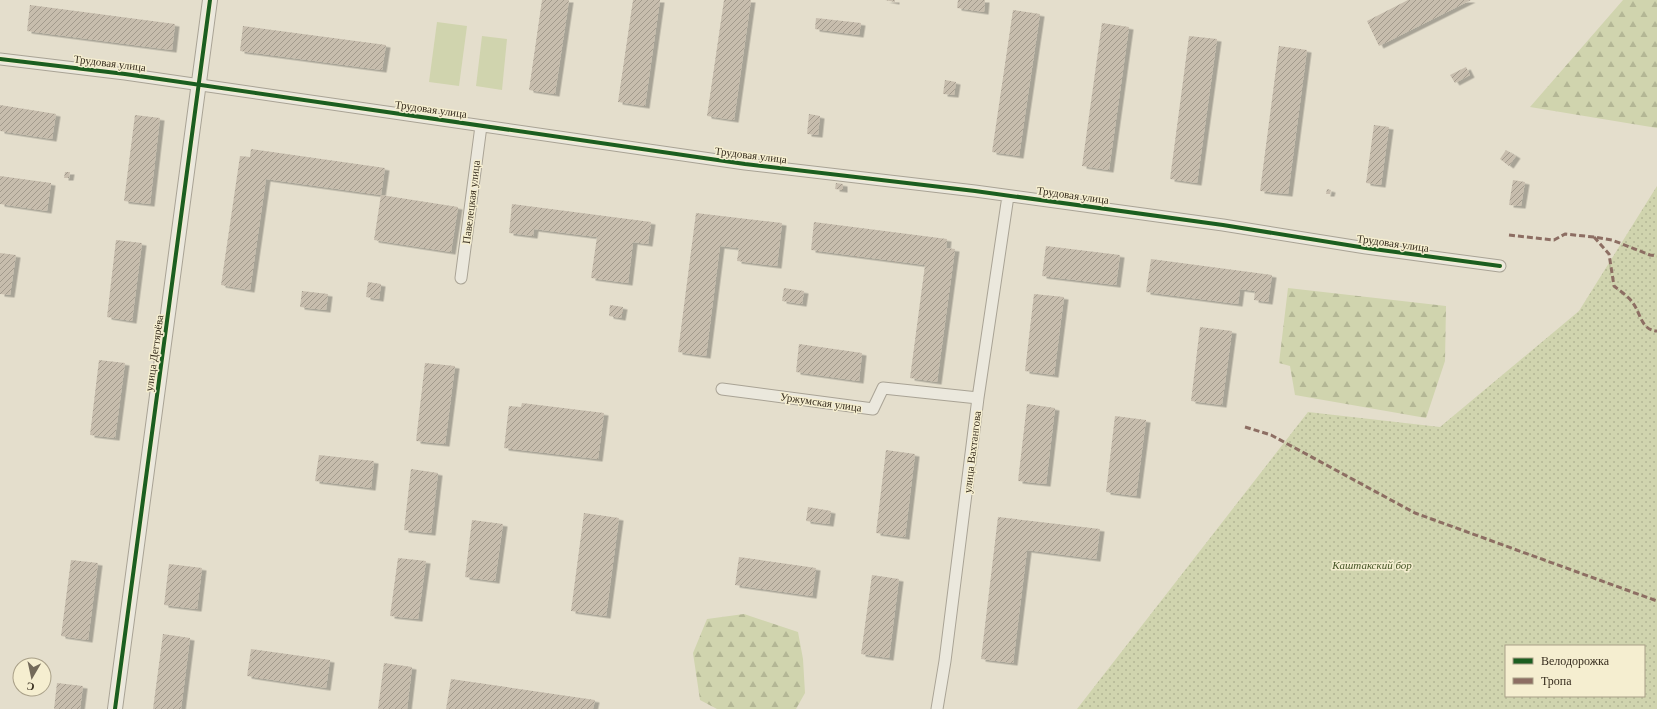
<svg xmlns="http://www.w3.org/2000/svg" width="1657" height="709" font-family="Georgia,serif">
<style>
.forest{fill:url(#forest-firs)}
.park{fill:url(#park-dots);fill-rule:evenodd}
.garden{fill:#d0d4ae}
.building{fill:url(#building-hatch);filter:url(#shadow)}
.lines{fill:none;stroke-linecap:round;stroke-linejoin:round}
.minor-casing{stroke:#a9a395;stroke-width:13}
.tertiary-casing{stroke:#a9a395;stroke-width:16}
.minor{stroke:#ebe8dd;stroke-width:11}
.tertiary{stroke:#ebe8dd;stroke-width:14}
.quiet{stroke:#8d6e63;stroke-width:3;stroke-dasharray:6 3;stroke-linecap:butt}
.cycleway-casing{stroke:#f5eed0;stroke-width:6}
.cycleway{stroke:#1b5e20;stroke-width:4}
.labels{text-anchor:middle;stroke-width:3;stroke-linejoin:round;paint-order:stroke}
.street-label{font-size:11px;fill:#362c1d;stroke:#f5eed0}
.park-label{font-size:11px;font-style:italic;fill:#435323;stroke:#f5eed0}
</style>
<defs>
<pattern id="forest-firs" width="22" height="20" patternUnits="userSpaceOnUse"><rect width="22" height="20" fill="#d0d4ae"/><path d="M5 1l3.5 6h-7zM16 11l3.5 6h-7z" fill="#b3b695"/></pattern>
<pattern id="park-dots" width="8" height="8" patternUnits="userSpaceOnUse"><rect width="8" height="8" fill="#d0d4ae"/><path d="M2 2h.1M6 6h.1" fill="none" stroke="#b3b695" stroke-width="1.8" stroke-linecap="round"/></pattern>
<pattern id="building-hatch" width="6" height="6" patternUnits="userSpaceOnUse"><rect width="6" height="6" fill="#c7bdad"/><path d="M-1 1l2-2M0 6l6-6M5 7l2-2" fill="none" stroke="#a29a8c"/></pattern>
<filter id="shadow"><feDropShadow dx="4.5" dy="2.5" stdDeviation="0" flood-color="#0004"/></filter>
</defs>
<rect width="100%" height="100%" fill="#e4decc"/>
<!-- forest -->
<path class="forest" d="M1623,0H1657V128L1530,107Z
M1288,288L1446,306L1445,361L1426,418L1295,395L1290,366L1279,363Z
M744,614L798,632L803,659L805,693L796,709H717L700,700L693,653L707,619Z"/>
<!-- park -->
<path class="park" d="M1657,186V709H1077L1308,412L1440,427L1579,311ZM1506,646H1644V696H1506Z"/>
<!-- garden -->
<path class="garden" d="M437,22L467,26L459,86L429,82Z
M482,36L507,39L502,90L476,86Z"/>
<!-- building -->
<path class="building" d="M542,0H569L555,94L529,90Z
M633,0H660L645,106L618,102Z
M724,0H751L734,120L707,116Z
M885,0H895V2Z
M958,0H985L984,12L957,8Z
M1408,0H1471L1379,46L1367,21Z
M30,5L175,24L172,50L27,31Z
M1013,10L1040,14L1019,156L992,152Z
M816,18L861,23L859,35L815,29Z
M1102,23L1129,27L1109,170L1082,166Z
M243,26L386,45L382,70L240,51Z
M1189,36L1217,39L1197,183L1170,179Z
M1279,46L1307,50L1288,194L1260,191Z
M1466,67L1470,75L1455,83L1450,75Z
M945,80L956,82L954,95L943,94Z
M0,105L56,114L52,139L0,131Z
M809,114L820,116L818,135L807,134Z
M135,115L160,118L150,204L124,201Z
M1374,125L1389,127L1381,185L1366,183Z
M251,149L385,168L381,195L266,179L250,290L221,285L240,156L250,157Z
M1506,150L1516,156L1509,166L1500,159Z
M65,172H70L69,178H64Z
M0,176L51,183L47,211L0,204Z
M1513,180L1525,182L1521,206L1509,205Z
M836,183L843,184V190L835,189Z
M1327,189L1331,190L1330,194H1326Z
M381,195L458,207L451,252L374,240Z
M512,204L651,222L648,244L633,242L628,283L591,278L597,237L534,229L533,236L509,233Z
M696,213L782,223L777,266L737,261L739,248L720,246L706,356L678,352Z
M814,222L947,239L946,248L955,249L937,382L910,378L925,265L811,250Z
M116,240L142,243L132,321L107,317Z
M1046,246L1120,255L1116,285L1042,276Z
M0,253L16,255L10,295L0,294Z
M1151,259L1272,275L1268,302L1254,300L1255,291L1240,289L1238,304L1146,292Z
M368,282L381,284L379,299L366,297Z
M784,288L804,291L802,304L782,301Z
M302,291L328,294L326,310L300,307Z
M1034,294L1064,297L1054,375L1025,371Z
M610,305L623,307L621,318L609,316Z
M1200,327L1232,331L1222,405L1191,401Z
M799,344L862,353L859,381L796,372Z
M99,360L125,363L115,438L90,435Z
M425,363L455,366L445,444L416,441Z
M522,403L604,413L598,459L504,448L509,406L521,407Z
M1027,404L1055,408L1046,484L1018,481Z
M1115,416L1146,420L1136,496L1106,492Z
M886,450L915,454L905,537L876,533Z
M319,455L374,461L371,488L315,481Z
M411,469L438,473L431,533L404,530Z
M808,507L831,511L829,524L806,521Z
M584,513L619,518L606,616L571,611Z
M998,517L1100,529L1096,559L1027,550L1013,663L981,659Z
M472,520L503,524L495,581L465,577Z
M739,557L816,568L812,596L735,585Z
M398,558L426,561L418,619L390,616Z
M71,560L98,563L88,640L61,636Z
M169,564L202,568L197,609L164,605Z
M872,575L899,579L889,658L861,654Z
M163,634L190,638L181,709H153Z
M251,649L330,660L326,688L247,676Z
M384,663L412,667L407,709H378Z
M451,679L595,700L593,709H446Z
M57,683L83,686L80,709H54Z"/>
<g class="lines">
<defs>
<path id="minor" d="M0,59L125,74L745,164L975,191L1223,225L1366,248L1500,266
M461,278L481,126
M722,389L873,409L883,388L978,398
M937,709L945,661L978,398L1008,196"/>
<path id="tertiary" d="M115,709L210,0"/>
</defs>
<!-- minor casing -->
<use href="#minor" class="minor-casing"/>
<!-- tertiary casing -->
<use href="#tertiary" class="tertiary-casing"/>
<!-- minor -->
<use href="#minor" class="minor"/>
<!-- tertiary -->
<use href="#tertiary" class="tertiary"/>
<!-- quiet -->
<path class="quiet" d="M1509,235L1554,240L1565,234L1594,237L1612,240L1650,255L1657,256
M1594,237L1609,254L1614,286C1620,291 1629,297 1633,303C1641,314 1641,330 1657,331
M1245,427L1271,435L1415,513L1657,601"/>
<defs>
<path id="cycleway" d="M0,59L125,74L745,164L975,191L1223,225L1366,248L1500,266
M115,709L210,0"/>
</defs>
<!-- cycleway casing -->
<use href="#cycleway" class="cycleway-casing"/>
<!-- cycleway -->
<use href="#cycleway" class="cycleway"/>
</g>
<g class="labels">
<!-- street labels -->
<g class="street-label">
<text transform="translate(110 63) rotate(7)" y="4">Трудовая улица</text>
<text transform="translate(431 109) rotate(8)" y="4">Трудовая улица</text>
<text transform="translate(751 155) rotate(7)" y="4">Трудовая улица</text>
<text transform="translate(1073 195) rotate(8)" y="4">Трудовая улица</text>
<text transform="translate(471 202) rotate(-83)" y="4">Павелецкая улица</text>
<text transform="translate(1393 243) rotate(8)" y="4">Трудовая улица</text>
<text transform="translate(154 353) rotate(-82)" y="4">улица Дегтярёва</text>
<text transform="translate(821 402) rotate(8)" y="4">Уржумская улица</text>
<text transform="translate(972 452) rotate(-83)" y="4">улица Вахтангова</text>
</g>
<!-- park labels -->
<g class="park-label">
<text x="1372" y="569">Каштакский бор</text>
</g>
</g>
<!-- legend -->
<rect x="1505" y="645" width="140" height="52" fill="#f5eed0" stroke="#a9a088"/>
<rect x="1513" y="658" width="20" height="6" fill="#1b5e20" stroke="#a9a088"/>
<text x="1541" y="665" font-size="12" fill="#362c1d">Велодорожка</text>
<rect x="1513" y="678" width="20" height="6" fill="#8d6e63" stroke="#a9a088"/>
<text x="1541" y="685" font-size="12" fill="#362c1d">Тропа</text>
<!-- north arrow -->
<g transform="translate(32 677) rotate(189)"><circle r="19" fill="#f5eed0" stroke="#a9a088"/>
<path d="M0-3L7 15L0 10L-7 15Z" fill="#736a5a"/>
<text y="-6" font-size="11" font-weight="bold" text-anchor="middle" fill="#362c1d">С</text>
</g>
</svg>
